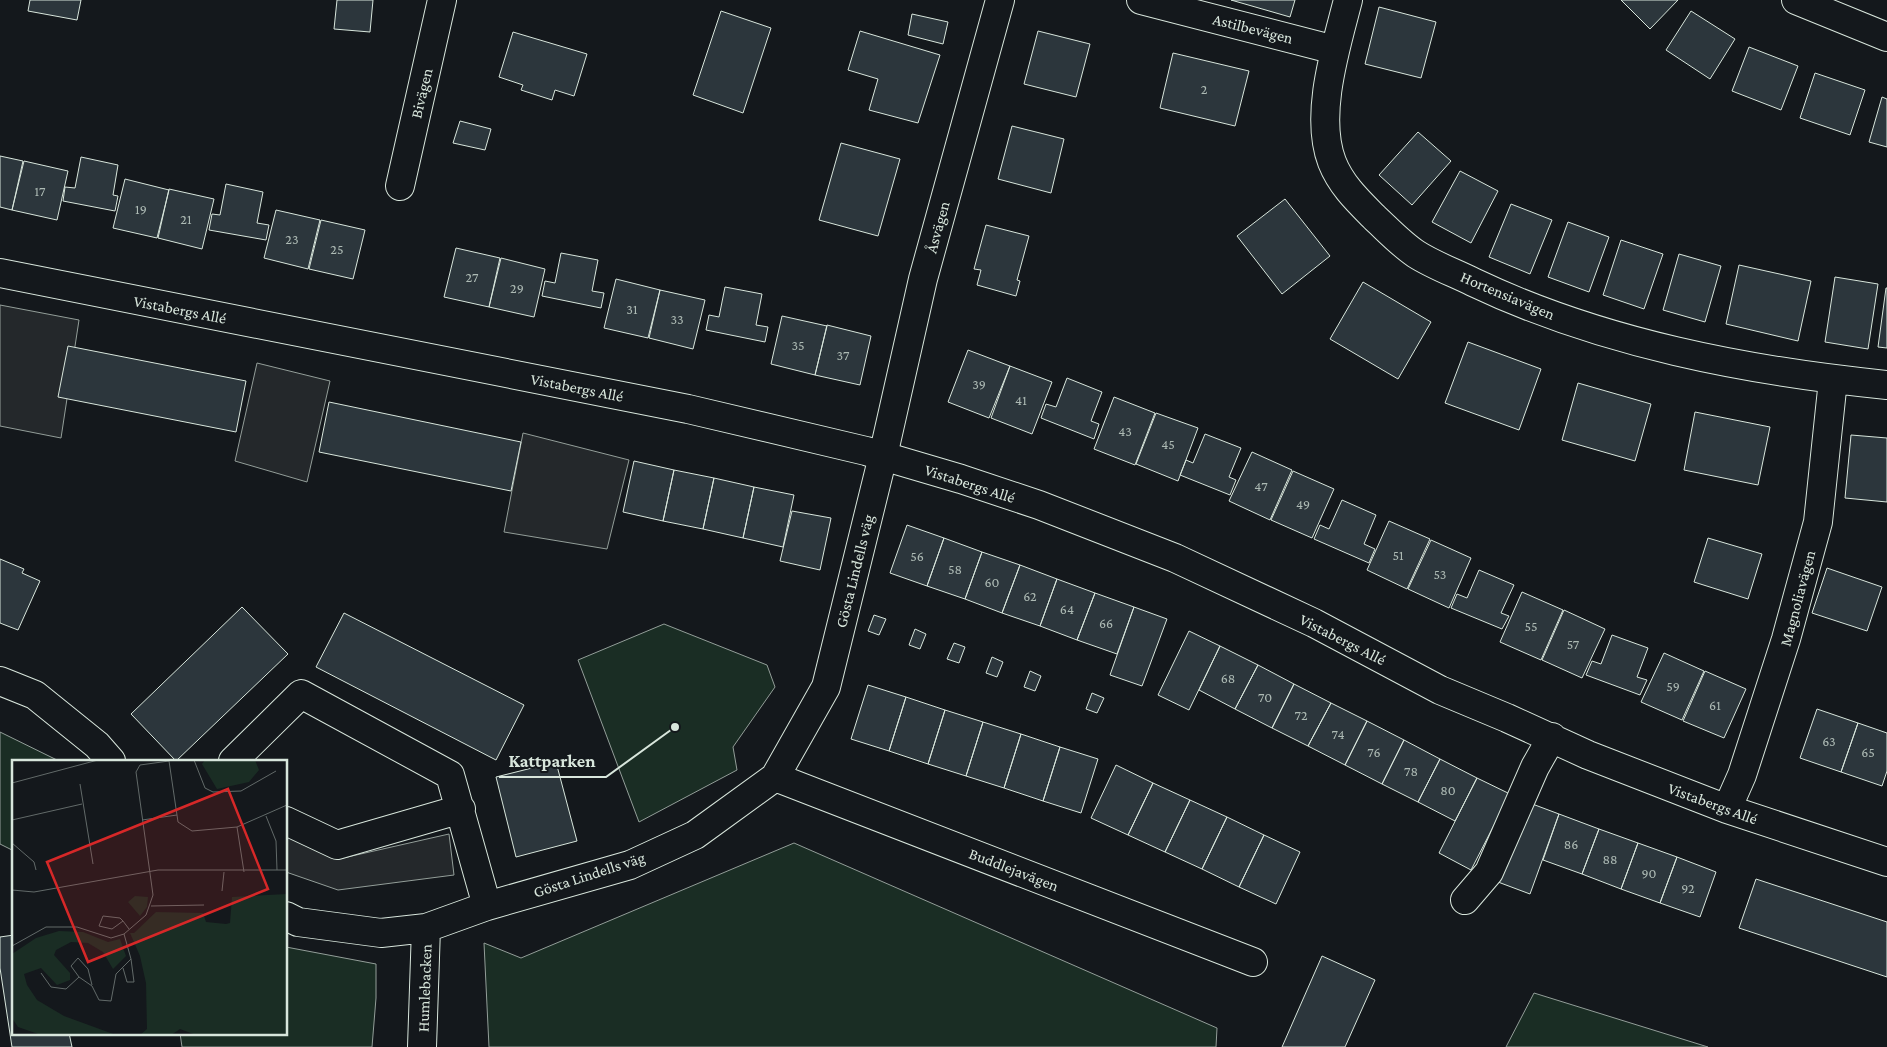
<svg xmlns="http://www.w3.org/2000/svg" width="1887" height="1047" font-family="'Crimson Pro',serif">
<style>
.green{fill:#1a2d24;stroke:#939e99}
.parking{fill:#24282b;stroke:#939e99}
.building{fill:#2c363c;stroke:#d8e6dc}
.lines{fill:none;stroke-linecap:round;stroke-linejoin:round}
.minor-casing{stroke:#d8e6dc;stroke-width:30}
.minor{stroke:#14181c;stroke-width:28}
.labels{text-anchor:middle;stroke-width:4;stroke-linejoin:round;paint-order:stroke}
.number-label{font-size:14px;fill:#adbab4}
.street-label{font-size:16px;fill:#d8e6dc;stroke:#14181c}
.inset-road{fill:none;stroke:#626a69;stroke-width:1}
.view{fill:#d62828;fill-opacity:0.15;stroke:#d62828;stroke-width:2.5}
.inset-edge{fill:none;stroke:#d8e6dc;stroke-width:2.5}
.leader{fill:none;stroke:#d8e6dc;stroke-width:2}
.callout-dot{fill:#d8e6dc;stroke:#14181c;stroke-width:2}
.callout-label{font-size:18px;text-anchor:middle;font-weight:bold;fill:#d8e6dc;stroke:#14181c;stroke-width:4;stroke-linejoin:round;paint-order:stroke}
</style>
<rect width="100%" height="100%" fill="#14181c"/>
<!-- green -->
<path class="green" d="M664,624L767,665L775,687L733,747L737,770L639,822L578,660Z
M0,732L59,761H14V851L0,844Z
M794,843L1217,1028L1216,1047H489L484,943L521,958Z
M286,947L376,964V998L372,1047H182L180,1033H286Z
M1534,993L1708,1047H1506Z"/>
<!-- parking -->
<path class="parking" d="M0,305L79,320L61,438L0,426Z
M257,363L330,381L307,482L235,461Z
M523,433L629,460L607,549L504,532Z
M449,834L454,875L338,890L286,872V836L343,858Z"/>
<!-- building -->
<path class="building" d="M30,0H81L77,20L28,11Z
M337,0H373L370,32L334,29Z
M1231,0H1295L1290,17Z
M1621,0H1678L1650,29Z
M1379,7L1436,22L1421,78L1365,64Z
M721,11L771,28L743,113L693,95Z
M1691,11L1735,39L1710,79L1666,50Z
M912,14L948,22L943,44L908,35Z
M860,31L940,55L918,123L869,110L878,79L848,70Z
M1038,31L1090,44L1076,97L1024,84Z
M513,32L587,54L574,96L555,90L552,100L521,90L523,85L499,77Z
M1749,47L1798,66L1781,110L1732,91Z
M1173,53L1249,71L1235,126L1160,108Z
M1815,73L1865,90L1850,135L1800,118Z
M1882,97L1887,99V147L1869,142Z
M460,121L491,129L485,150L453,143Z
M1012,126L1064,139L1051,193L998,179Z
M1418,132L1451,161L1412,205L1379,175Z
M841,143L900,159L878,236L819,220Z
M0,156L23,161L12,210L0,207Z
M81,157L118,165L113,195L118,196L115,211L63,201L65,187L75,188Z
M24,161L68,171L57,220L12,210Z
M1460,171L1498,191L1471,243L1432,222Z
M125,179L169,190L157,238L113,228Z
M226,184L263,192L257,223L269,225L266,240L209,230L212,214L220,215Z
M169,189L214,199L202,249L158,238Z
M1285,199L1330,256L1282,294L1237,236Z
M1511,204L1552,220L1530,274L1489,257Z
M276,210L320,220L308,269L264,258Z
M321,220L365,230L353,279L309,269Z
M1568,222L1609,237L1589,292L1548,277Z
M986,225L1029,236L1017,280L1020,281L1016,296L977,285L981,270L974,269Z
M1621,240L1663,254L1644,309L1603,295Z
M456,248L500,258L489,307L444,297Z
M561,253L598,260L592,291L604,293L601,308L542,296L545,281L555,283Z
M1679,254L1721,266L1705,322L1663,310Z
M501,258L545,269L534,317L489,307Z
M1739,265L1811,281L1798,341L1726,324Z
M1835,277L1878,284L1868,349L1825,342Z
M616,279L660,290L648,338L604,328Z
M1363,282L1431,322L1398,379L1330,339Z
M725,287L762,294L756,325L768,327L765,342L706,330L709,315L719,317Z
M1886,288H1887V348L1878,347Z
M660,290L705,300L693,349L649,338Z
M782,316L827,326L815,375L771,364Z
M827,325L871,336L860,385L815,375Z
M1468,342L1541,369L1519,430L1445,403Z
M68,346L246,381L236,432L58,397Z
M968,350L1010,366L989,418L948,402Z
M1010,366L1052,382L1032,434L991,418Z
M1067,378L1102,392L1091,421L1099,424L1094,439L1041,418L1046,404L1056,407Z
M1578,383L1651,404L1635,461L1562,440Z
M1114,397L1155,413L1135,465L1094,449Z
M329,402L521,442L511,491L319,452Z
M1695,412L1770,427L1758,485L1684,470Z
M1156,413L1198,428L1178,481L1136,464Z
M1205,434L1241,448L1229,477L1236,480L1230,495L1180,475L1186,460L1193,463Z
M1851,435L1887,438V502L1845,498Z
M1252,452L1292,470L1270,520L1229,501Z
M634,461L674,470L663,521L623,512Z
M674,470L714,478L703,529L663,521Z
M1293,471L1334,489L1312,538L1271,520Z
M714,478L754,487L743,538L703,529Z
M754,487L794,495L783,547L743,538Z
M1342,500L1376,515L1364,544L1375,549L1369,563L1314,539L1320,525L1329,529Z
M792,511L831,518L820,570L780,561Z
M1389,521L1430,539L1407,589L1367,570Z
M907,525L944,538L927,586L890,573Z
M944,538L982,552L965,599L927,586Z
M1708,538L1762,554L1748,599L1694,582Z
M1431,540L1471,558L1449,608L1408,589Z
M982,552L1020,565L1002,613L965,599Z
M0,559L24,569L22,573L40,581L18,630L0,623Z
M1020,565L1057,579L1040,626L1002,613Z
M1827,568L1882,587L1867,631L1812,613Z
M1479,570L1514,585L1501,613L1509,616L1502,629L1451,608L1457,594L1467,598Z
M1057,579L1095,593L1077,640L1040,626Z
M1522,592L1563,610L1541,660L1500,642Z
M1095,593L1134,607L1117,654L1077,640Z
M242,607L288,654L176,761L131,714Z
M1134,607L1167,619L1142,686L1110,675Z
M1564,610L1605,629L1582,678L1542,660Z
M344,613L524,705L496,760L316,667Z
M874,615L886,619L879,635L868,631Z
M915,629L926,634L920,649L909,645Z
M1189,631L1220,646L1189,710L1158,695Z
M1612,635L1648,648L1637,677L1647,680L1640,695L1586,675L1592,661L1601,664Z
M954,643L965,647L959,663L947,659Z
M1220,646L1258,665L1235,709L1199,690Z
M1664,653L1704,671L1682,720L1641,702Z
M992,657L1003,662L997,677L986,673Z
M1258,665L1294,684L1272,728L1235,709Z
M1030,671L1041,676L1035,691L1024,687Z
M1705,671L1746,689L1724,738L1683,721Z
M1294,684L1331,703L1308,746L1272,728Z
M868,685L906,697L889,751L851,739Z
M1092,693L1104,698L1097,713L1086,709Z
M906,697L945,710L928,764L889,751Z
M1331,703L1367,721L1345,765L1308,746Z
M1817,709L1858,723L1841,772L1800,758Z
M945,710L983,722L966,776L928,764Z
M1367,721L1404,740L1382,784L1345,765Z
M983,722L1021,734L1004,788L966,776Z
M1858,723L1887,733V771L1882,786L1841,772Z
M1021,734L1060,747L1043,801L1004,788Z
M1404,740L1440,759L1418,802L1382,784Z
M1060,747L1098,759L1081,813L1043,801Z
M1440,759L1477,778L1455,821L1418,802Z
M556,762L577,841L516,857L496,777Z
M1116,765L1153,783L1128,835L1091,818Z
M1477,778L1510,794L1471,870L1439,853Z
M1153,783L1190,800L1165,852L1128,835Z
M1190,800L1227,817L1202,869L1165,852Z
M1527,802L1559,814L1530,894L1498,882Z
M1559,814L1599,829L1582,874L1543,860Z
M1227,817L1264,835L1239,887L1202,869Z
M1599,829L1638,843L1621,889L1582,874Z
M1264,835L1300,852L1276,904L1239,887Z
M1638,843L1677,857L1660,903L1621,889Z
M1677,857L1716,872L1700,917L1660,903Z
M1756,879L1887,922V977L1739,928Z
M14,935V1033H69L72,1047H12L0,968V937Z
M1322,956L1375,980L1345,1047H1282Z"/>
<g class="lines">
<defs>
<path id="minor" d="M1141,0L1335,50
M1348,0C1336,47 1314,115 1332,162C1341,185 1358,201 1375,218C1388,230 1401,244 1416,254C1433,265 1455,273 1473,282C1601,343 1747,371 1887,385
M1796,0L1887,37
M400,186L442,0
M0,273L688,409L866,451L961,479L1039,505L1175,558L1314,623L1440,690L1507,718L1588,755L1727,809L1887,862
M0,681L35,695L97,745L111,761
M233,761L301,694L450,775L487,906
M775,777L1253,962
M1727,809L1742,775L1786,639L1818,522L1833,380
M286,821L337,845L461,809
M1465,900L1489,872L1535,767L1552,737
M286,916L298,922L381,933L426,928L487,906L630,865L695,835L775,777L826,687L883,456L923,279L1000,0
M422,1047L426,928"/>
</defs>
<!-- minor casing -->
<use href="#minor" class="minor-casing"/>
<!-- minor -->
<use href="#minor" class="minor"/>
</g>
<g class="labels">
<!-- number labels -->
<g class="number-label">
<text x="1204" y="94">2</text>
<text x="40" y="196">17</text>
<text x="141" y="214">19</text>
<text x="186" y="224">21</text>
<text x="292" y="244">23</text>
<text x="337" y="254">25</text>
<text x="472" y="282">27</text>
<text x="517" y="293">29</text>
<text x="632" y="314">31</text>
<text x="677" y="324">33</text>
<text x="798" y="350">35</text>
<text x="843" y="360">37</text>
<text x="979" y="389">39</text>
<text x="1021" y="405">41</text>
<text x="1125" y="436">43</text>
<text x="1168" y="449">45</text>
<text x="1261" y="491">47</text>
<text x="1303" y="509">49</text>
<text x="1398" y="560">51</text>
<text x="917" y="561">56</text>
<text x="955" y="574">58</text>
<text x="1440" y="579">53</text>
<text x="992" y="587">60</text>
<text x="1030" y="601">62</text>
<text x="1067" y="614">64</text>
<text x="1106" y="628">66</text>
<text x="1531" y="631">55</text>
<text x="1573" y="649">57</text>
<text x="1228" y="683">68</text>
<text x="1673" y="691">59</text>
<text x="1265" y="702">70</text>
<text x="1715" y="710">61</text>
<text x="1301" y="720">72</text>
<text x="1338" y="739">74</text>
<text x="1829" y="746">63</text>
<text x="1374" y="757">76</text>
<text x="1868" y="757">65</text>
<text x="1411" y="776">78</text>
<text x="1448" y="795">80</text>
<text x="1571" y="849">86</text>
<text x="1610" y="864">88</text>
<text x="1649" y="878">90</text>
<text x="1688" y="893">92</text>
</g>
<!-- street labels -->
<g class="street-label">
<text transform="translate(1253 28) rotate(14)" y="6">Astilbevägen</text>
<text transform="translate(421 93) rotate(-77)" y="6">Bivägen</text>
<text transform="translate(937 227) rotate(-75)" y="6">Åsvägen</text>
<text transform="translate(1508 295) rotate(23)" y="6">Hortensiavägen</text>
<text transform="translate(180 309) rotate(11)" y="6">Vistabergs Allé</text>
<text transform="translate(577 387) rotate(11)" y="6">Vistabergs Allé</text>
<text transform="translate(970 483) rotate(18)" y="6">Vistabergs Allé</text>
<text transform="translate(854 571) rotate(-76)" y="6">Gösta Lindells väg</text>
<text transform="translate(1797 598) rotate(-75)" y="6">Magnoliavägen</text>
<text transform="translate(1343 639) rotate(27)" y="6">Vistabergs Allé</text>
<text transform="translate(1713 803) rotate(20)" y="6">Vistabergs Allé</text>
<text transform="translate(1014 869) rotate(21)" y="6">Buddlejavägen</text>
<text transform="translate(589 874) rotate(-18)" y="6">Gösta Lindells väg</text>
<text transform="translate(424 988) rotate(-88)" y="6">Humlebacken</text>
</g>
</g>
<!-- overview -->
<g transform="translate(12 760)">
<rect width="275" height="275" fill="#14181c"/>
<path d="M193,0H243L247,10L237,22L205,29L190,4ZM275,134V275H184L168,269L159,275H128L135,269L134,223L128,196L118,173H122L144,152L191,153L194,162L214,164L218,163L220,137ZM123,136L136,137L135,147L128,156L116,142ZM47,171L71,172L96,182L108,179L114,196L101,209L91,192L76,183L59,182L44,190L42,195L58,213V220L45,225L29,208L12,214L15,225L25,240L52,256L104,275H29L6,267L0,258V194L24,178Z" fill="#1a2d24"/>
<path class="inset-road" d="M182,0L193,28L201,32L229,31L264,11M0,23L86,0M68,24L81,104M254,56L264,81L265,110M0,60L70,44M130,60L165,55M225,67L232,112M0,83L22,102L24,110M0,130L22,132L146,110H275M210,131L212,112M139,146L192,145M111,161L100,169L87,166L91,156L108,158L111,161L117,169M0,186L34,167H65L99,178L112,174L134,155L141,135L124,12L128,5L157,1L166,62L180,71L225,67L275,45M111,208L115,222H122L119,199M29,213L39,227L54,229L67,217L59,206L66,198L76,209L80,225M67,217L80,226L87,240L99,241L104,214L119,199L112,174"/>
<path class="view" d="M216,29L256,129L76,202L35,102Z"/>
<rect width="275" height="275" class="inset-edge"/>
</g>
<!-- callouts -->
<path class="leader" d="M675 727L606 777H499"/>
<circle class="callout-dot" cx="675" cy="727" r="5"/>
<g class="callout-label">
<text x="552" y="767">Kattparken</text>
</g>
</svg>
